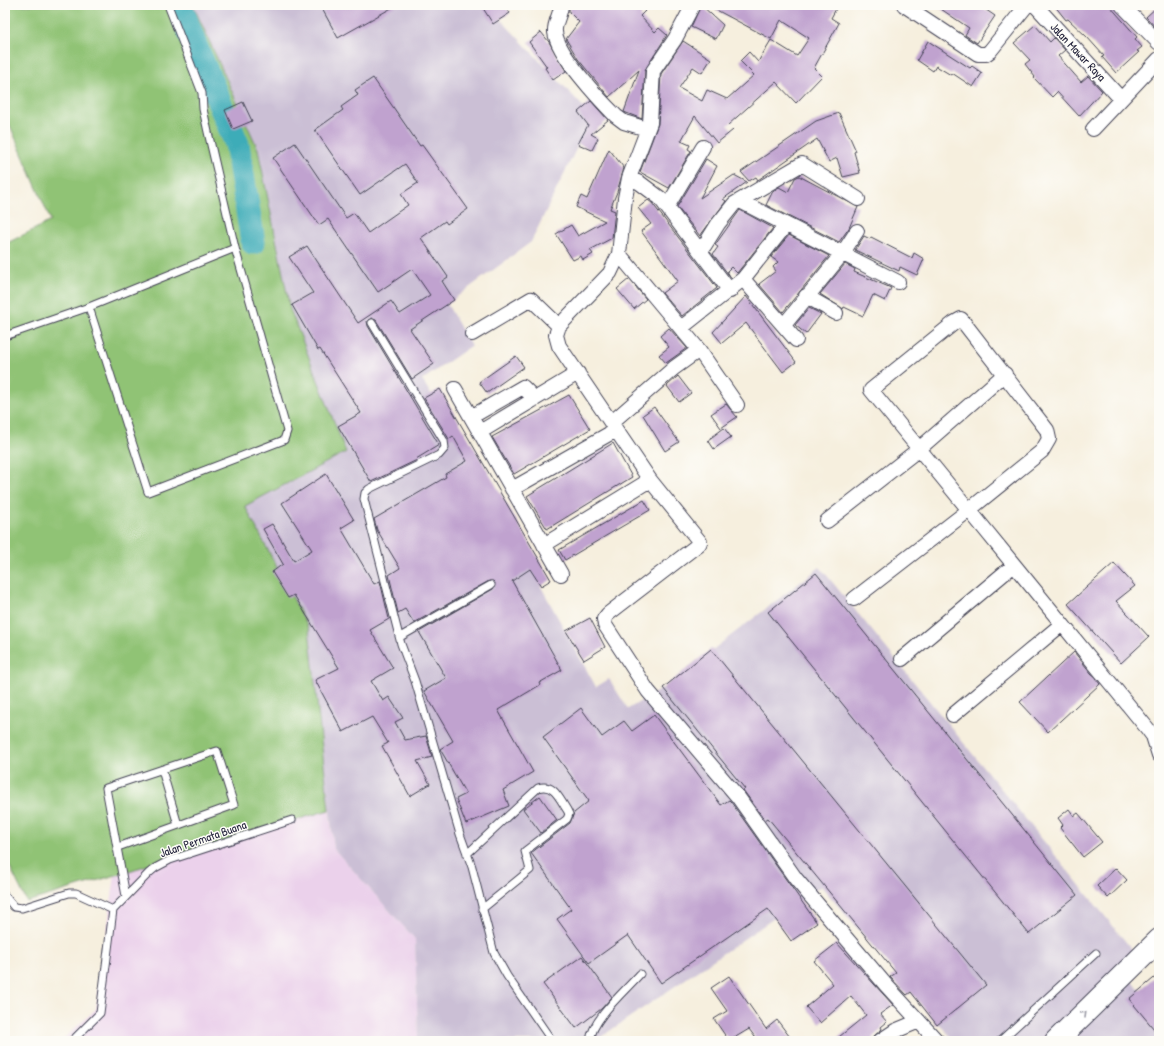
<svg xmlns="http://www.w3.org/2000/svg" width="1164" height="1046" font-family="'Patrick Hand',sans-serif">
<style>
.built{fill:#ebd1eb}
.industrial{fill:#cbbfd5}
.green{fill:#90c374;stroke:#597258}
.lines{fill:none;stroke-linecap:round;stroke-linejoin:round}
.river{stroke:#3cacb8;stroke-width:25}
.building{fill:#c0a2cf}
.lane-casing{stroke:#424153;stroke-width:9}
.street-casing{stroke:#424153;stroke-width:16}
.highway-casing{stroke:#424153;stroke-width:24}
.lane{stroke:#fff;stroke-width:7}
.street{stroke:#fff;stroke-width:14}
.highway{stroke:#fff;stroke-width:22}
.oneway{stroke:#9c9ca7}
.labels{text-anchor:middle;stroke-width:3;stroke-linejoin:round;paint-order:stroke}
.street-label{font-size:12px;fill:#22223b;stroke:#fdfcf7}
</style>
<rect width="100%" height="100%" fill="#fdfcf7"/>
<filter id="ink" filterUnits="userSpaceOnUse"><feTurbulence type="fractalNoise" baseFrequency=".025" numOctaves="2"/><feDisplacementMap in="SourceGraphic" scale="8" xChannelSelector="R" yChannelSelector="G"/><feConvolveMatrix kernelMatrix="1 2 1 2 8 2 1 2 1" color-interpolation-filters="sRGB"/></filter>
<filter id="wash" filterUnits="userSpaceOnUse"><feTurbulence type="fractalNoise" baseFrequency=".012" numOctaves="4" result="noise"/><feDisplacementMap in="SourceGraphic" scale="16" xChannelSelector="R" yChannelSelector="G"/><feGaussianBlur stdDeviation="0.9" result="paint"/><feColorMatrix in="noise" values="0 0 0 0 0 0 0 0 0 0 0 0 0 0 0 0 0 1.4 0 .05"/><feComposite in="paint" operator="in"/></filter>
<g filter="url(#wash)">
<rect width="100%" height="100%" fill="#f6efde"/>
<!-- built -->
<path class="built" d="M329,810L334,849L415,939L418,1035L416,1041H61L96,1009L115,875Z"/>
<!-- industrial -->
<path class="industrial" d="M193,5H487L592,116L531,242L447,304L471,346L422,380L465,448L596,687L609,679L628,709L663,688L820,567L1135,953L1121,965L1159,1017V1041H954L821,886L595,1041H416L418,1035L415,939L334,849L309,629L245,506L346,452L290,309L258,149Z"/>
<!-- green -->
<path class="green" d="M5,5H193L258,149L290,309L346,452L245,506L309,629L329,810L27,902L5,857V244L51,221L5,114Z"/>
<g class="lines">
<!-- river -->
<path class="river" d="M180,5L193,40L237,144L253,242"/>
</g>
<g id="blocks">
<!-- building -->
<path class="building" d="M320,5H397L338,38Z
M481,5H505L510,13L493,24Z
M569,5H639L645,11L640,16L655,32L659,28L667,35L645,70L642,119L624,112L639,70L609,97L578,59L566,39L579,22L569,12Z
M701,5L723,25L716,39L691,27Z
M707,5H838L831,18L839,23L814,68L822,76L796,103L776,82L728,125L733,130L717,143L695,116L681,141L690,145L688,149L691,151L669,188L640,172L658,124L661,74L683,41L711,59L702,73L693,67L679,88L702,101L707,90L727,99L754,75L740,61L749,52L758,62L771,40L797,56L809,38L781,20L771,39Z
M935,5H979L995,16L977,43L965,35L969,28Z
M1054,5H1109L1137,37L1135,39L1142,47L1137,51L1139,52L1116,73L1102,57L1104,56L1087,37L1068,19L1066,20Z
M1159,5V31L1146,17Z
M1035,25L1050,42L1054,38L1065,50L1058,56L1081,82L1088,76L1102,91L1079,116L1057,92L1052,97L1034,78L1035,77L1025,64L1030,60L1014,43Z
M541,32L549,42L566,71L553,80L545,68L547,67L529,42Z
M928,41L970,68L972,66L982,73L973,87L952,73L951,75L936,66L933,71L917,60Z
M373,78L420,146L422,145L468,209L447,224L445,221L421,238L448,277L442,281L454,300L410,329L434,364L412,379L376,320L371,318L367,321L368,326L439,445L416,459L417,460L371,482L338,426L361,413L320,349L318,350L292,305L313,293L289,257L307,246L358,323L391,301L400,314L430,295L412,269L378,292L328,219L319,225L273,158L295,143L346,218L354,213L368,233L408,205L401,194L418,183L405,164L360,195L315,130L343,110L341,107L358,95L355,90Z
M591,101L608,120L591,134L598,138L592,150L578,144L588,125L578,112Z
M243,102L252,121L233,129L225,110Z
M839,113L856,151L854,152L860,173L843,177L837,158L829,162L817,139L758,180L756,177L749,181L741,172L816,121Z
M609,149L624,168L617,192L610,209L615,211L612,238L590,250L593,254L583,260L581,256L573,260L556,234L571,225L578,236L605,221L576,207L581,196L587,199Z
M706,159L717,166L700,198L734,175L747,182L723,199L726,201L700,236L677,207Z
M799,176L858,207L849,228L839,242L766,205L773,191L779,187L788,192L795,178Z
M648,200L652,203L717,288L682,316L662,293L678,281L641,231L651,224L638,208Z
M740,210L773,228L737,273L731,267L727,271L731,278L713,254L718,247L715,245Z
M789,235L829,256L783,312L759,284L776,271L773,267L778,262L771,257Z
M864,236L870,239L871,237L912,258L914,253L924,259L917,275L900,267L899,271L855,250Z
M845,264L855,269L854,272L891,288L885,301L873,295L863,316L844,307L843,309L820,294Z
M629,279L646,299L634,309L617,289Z
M746,296L796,362L783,372L746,323L722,343L713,332Z
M809,308L821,314L806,334L795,325Z
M669,328L687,348L666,363L659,355L669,347L660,336Z
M516,356L524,367L487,393L479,382Z
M678,376L691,393L679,402L667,386Z
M440,389L551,580L541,586L530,569L512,581L562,670L539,683L540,685L498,710L533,772L503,790L509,806L466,824L456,799L466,794L440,749L453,741L424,691L446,678L419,632L493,589L495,583L493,581H489L414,623L405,609L398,613L389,575L400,568L377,530L374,519L446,477L445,474L467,461L453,436L449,439L424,398Z
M569,395L590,429L514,474L492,437Z
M726,404L737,417L721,428L711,414Z
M654,407L679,442L665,451L643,415Z
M724,428L731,437L714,449L708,440Z
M613,443L632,477L547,529L527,496Z
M326,474L354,520L341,528L374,584L380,581L389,619L370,630L393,668L371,681L383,701L389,697L403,718L395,722L405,740L426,736L430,749L432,757L417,761L430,784L410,796L382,746L388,743L372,717L343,732L315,680L339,668L294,595L288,598L272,572L283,564L263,529L272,524L294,561L312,550L282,503Z
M644,500L650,510L565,560L559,550Z
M1114,563L1135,586L1116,601L1149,637L1121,663L1068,604Z
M816,573L1077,895L1029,934L768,612Z
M590,618L605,647L584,660L566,631Z
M711,649L986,985L937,1025L911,992L907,995L890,977L896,973L768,818L765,820L743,790L745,789L663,688Z
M1074,652L1100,684L1048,732L1020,702Z
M581,708L602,737L624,721L632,731L654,715L721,805L729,800L731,802L817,923L791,941L768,909L661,983L628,935L589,963L557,919L571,909L531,853L570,823L574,813L589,801L543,737Z
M540,796L557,820L541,833L523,809Z
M1069,809L1074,816L1078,813L1102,842L1083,857L1060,828L1063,825L1058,818Z
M1116,868L1127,880L1108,898L1097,886Z
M837,943L893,1005L880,1014L887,1022L881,1027L882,1029L873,1037L872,1041H834L866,1015L851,996L820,1023L806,1007L833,984L814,961Z
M582,956L612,997L601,1009L576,1028L543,984Z
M1159,974V1035L1129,999Z
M729,976L766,1029L777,1020L793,1041H750L755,1037L749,1029L729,1041L714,1019L727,1011L711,988Z"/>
</g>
</g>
<g filter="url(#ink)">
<use href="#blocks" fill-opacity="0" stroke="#424153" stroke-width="1"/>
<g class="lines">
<defs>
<path id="lane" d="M89,307L148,492L284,440L287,431L235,248L208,132L203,109L202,93L168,5
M372,323L444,441L445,448L439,455L369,489L365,493L364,499L401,644L415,681L460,834L472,867L494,953L507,976L552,1041
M5,336L89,307L235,248
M400,637L491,585
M162,770L178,825
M118,847L234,805L217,751L106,788L126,896
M467,854L538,788C554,783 559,798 567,810L569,814L567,819L525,851L530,870L482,909
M5,896L14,907L22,908L69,893H76L113,910
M72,1041L100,1013L113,910L149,873L155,868L170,860L292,820
M590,1041C592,1019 625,991 640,974
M1000,1041L1096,953"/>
<path id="street" d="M561,5C561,14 554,23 555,32C557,54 600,100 616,116L624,122L647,129
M693,5L675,39L653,71L650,123L629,178L625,198L619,254L610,273L559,326L556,335L559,346L650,480L700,542L699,544L608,614L604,619L605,625L648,691L738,797L796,879L885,984L937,1041
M904,5L978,54H986L990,51L1027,5
M1035,5L1121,99
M1122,5L1159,43
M1093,129L1159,59
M629,178L640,183L660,198L730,291
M740,201L898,282
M667,207L703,147
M701,251L718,224L734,204L802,164L858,199
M743,279L796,340
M806,296L836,313
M784,325L842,254L857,231
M681,328L743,279L786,225
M472,334L531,299L559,326
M699,350L737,405
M455,389L561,574
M471,417L523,387L535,399
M611,423L674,368L699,350L619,254
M480,432L578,373
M512,489L616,430
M827,521L919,449L1005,374
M544,545L650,480
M854,599L969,510L1042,451L1049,439L1047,430L961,319L954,323L871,390L969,510L970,511L1147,728L1153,736L1159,755
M902,659L1014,565
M953,715L1062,624
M880,1041L895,1031L919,1021"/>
<path id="highway" d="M1056,1041L1159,940"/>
</defs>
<!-- lane casing -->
<use href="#lane" class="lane-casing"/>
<!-- street casing -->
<use href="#street" class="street-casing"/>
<!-- highway casing -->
<use href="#highway" class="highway-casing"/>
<!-- lane -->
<use href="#lane" class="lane"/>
<!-- street -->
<use href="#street" class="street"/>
<!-- highway -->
<use href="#highway" class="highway"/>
</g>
<!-- one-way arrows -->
<defs><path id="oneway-chevron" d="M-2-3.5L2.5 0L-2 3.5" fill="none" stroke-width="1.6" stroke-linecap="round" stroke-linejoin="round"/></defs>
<use class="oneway" href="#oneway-chevron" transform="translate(1084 1014) rotate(-44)"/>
</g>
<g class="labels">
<!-- street labels -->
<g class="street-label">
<text transform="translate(1078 52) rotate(47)" y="4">Jalan Mawar Raya</text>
<text transform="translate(203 839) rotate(-19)" y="4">Jalan Permata Buana</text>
</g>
</g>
<!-- margin -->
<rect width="1164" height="1046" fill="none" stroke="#fdfcf7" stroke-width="20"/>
</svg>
